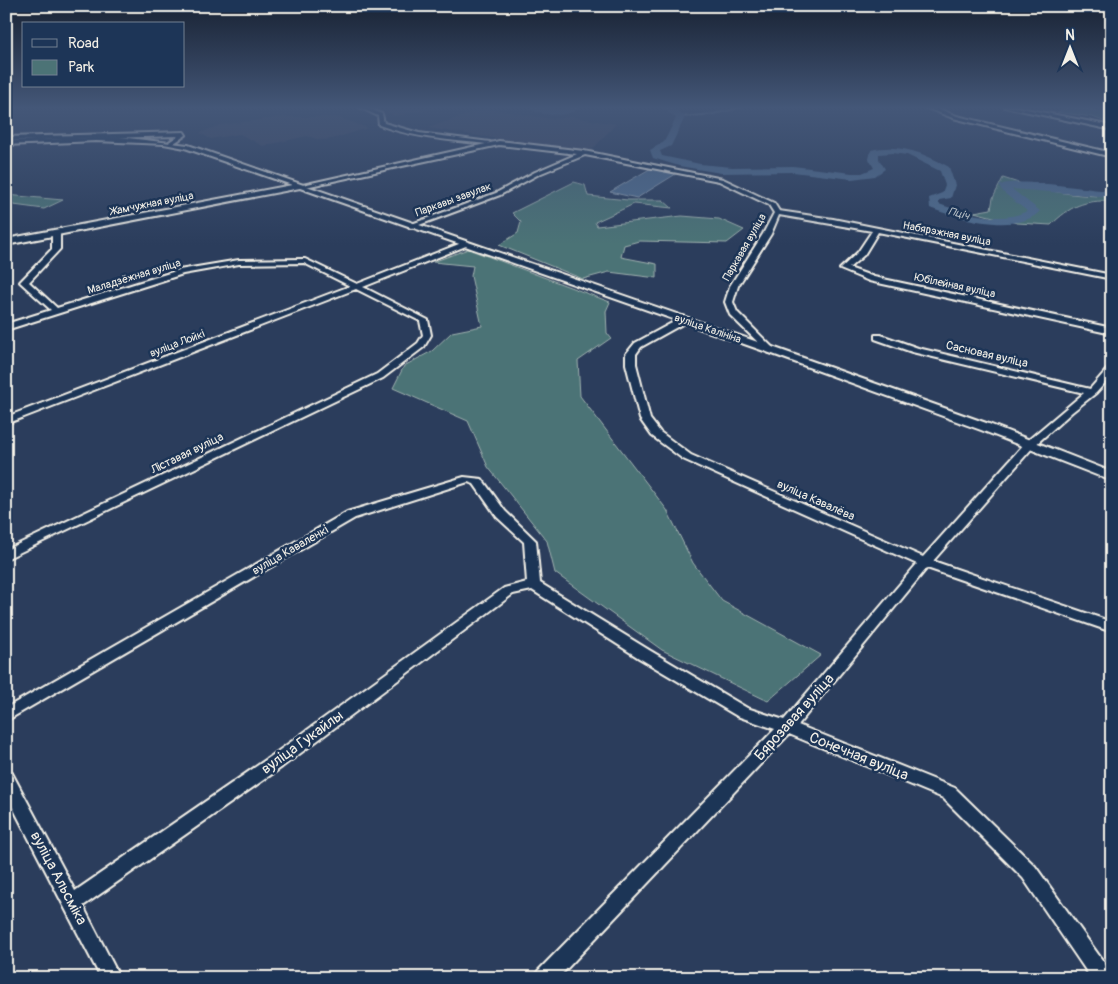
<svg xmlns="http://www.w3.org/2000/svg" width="1118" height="984" font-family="Pangolin,sans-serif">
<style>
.built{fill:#3c4762}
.green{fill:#4c7376;stroke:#a0b2af}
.water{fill:#4f6c8e;stroke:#91a1b2}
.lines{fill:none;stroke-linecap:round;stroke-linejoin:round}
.stream{stroke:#91a1b2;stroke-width:2}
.river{fill:#4f6c8e;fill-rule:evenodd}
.minor-casing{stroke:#f4f1e8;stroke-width:4}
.tertiary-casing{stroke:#f4f1e8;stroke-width:4}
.minor{fill:#1d3557;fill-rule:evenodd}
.tertiary{fill:#1d3557;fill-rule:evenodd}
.labels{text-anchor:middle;stroke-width:5;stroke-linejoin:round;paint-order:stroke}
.far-street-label{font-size:11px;fill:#f4f1e8;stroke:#1d3557}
.far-water-label{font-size:11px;font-style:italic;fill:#bac2c8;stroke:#1d3557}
.street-label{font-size:12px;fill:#f4f1e8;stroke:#1d3557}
.near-street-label{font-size:15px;fill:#f4f1e8;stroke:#1d3557}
</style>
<rect width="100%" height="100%" fill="#2b3d5c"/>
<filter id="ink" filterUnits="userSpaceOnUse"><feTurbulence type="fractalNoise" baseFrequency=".02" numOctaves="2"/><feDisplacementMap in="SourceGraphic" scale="10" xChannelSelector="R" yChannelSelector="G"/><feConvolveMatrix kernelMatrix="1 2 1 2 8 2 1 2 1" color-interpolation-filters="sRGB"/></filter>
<g filter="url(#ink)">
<!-- built -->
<path class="built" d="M378,107H435L437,108L394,116Z
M485,108L551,119L572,117L616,124L589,153L428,128Z
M283,117H337L368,128L332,139L320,140L307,136L263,146L240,134L210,139L200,133L220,125Z"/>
<!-- green -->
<path class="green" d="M1070,107L1112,113V124L1092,117L1057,112Z
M1003,178C1038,190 1075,197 1112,196V201C1084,200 1070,206 1051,225L1017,223L974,212L991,209L993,198Z
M574,182L585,185L588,196L628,200H663L672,208L634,204L595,222L597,226L682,216L719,219L744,230L727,243L639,241L624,245L621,257L657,264V278L609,272L583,279L499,245L518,233L521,222L512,213Z
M6,195L63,200L44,209L6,204Z
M468,249L610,302L606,311L607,333L611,338L578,361L580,396L667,510L693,563L722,601L821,655L768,701L662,650L555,573L547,541L488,467L468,421L393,388L404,366L432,351L452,332L482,326L471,276L473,266L433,262Z"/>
<!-- water -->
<path class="water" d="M653,167L679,172L637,198L610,192Z"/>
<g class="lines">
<!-- stream -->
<path class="stream" d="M681,117L713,114L744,107"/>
<!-- river -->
<path class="river" d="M527,107L560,109L581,107C568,118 541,116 527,107Z
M662,107H672L685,117L671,146L660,151L662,156L700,164L732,167L793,166L852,173H862L874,168L869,159L871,150C899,143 924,153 949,167L955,185L951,198L939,200V204C964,213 1002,224 1027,211L1004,193L999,186C1010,176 1091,190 1112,191V197L1012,189L1040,211C1018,235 956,218 930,208L929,198L942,193L945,185L940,171L907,155L892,153L879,154V159L885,169L875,176L852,179L793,172L721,173L679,166L653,158L650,150L664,142L676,118Z"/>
<defs>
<path id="minor" d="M359,107H366L382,114L384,123L419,133L490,142L487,144C450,140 414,138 379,125L378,116Z
M1005,107H1016L1112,126V130Z
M184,132L186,135L171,145L169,142L178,136L6,141V137Z
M499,141L584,151L723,179L774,203L779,211L833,219L1112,275V279L878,232L864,255L849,268L874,277L1112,328V334L869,281L840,269L858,252L872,231L779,215L771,234L738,286L733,302L737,312L775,350L771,353L768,352L730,315L725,302L730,286L763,234L774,213L769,205L719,181L585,155L539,174L500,195L411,228L409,227V225L496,193L535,172L577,154L499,145L301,188L298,186Z
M56,231L60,233V249L29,282L57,308L179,270L239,260L305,259L357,284L464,242L471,244L363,287L428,320L431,335L424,347L383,378L6,559V550L377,374L418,343L423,335L420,321L356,289L6,424V417L350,286L304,263L239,264L183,274L6,330V324L51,310L20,282L52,249V233Z
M683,317L687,320L686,322L641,347L636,354V364L650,419L660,432L691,455L923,557L1026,442L1084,393L912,352L875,339V335H881L918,348L1090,389L1109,367L1112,366V375L1096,393L1072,412L1034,446L933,561L1112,622V632L927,568L798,725L955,788L1035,866L1110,971L1112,978H1091L1023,878L943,798L789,734L558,978H536L538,971L775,729L737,716L639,658L532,590L513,594L282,767L83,906L120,978H101L6,794V771L12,773L75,891L270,757L504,588L527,582L524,542L497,517L474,484L468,482L355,518L6,721V708L347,512L464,477L482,479L505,511L536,541L540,583L649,650L747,708L784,720L917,564L683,459L652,436L640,419L626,364V354L635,343Z"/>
<path id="tertiary" d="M924,107H934L957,116L1112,153V157L953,118Z
M119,137L188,145L775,348L989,424L1112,472V481L981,430L767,352L300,188L6,245V239L292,185L185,148L164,144L96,141L6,145V141Z"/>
</defs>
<!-- minor casing -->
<use href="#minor" class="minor-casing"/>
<!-- tertiary casing -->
<use href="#tertiary" class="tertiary-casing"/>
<!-- minor -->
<use href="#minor" class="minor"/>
<!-- tertiary -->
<use href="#tertiary" class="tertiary"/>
</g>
</g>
<!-- sky -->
<linearGradient id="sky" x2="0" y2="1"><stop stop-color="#182233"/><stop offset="0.44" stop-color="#445778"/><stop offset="1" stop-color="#445778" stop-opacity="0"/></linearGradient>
<rect width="1118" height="245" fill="url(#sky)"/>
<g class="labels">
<!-- far-street labels -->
<g class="far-street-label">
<text transform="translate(453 199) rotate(-20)" y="4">Паркавы завулак</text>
<text transform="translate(152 203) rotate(-11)" y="4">Жамчужная вуліца</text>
<text transform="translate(947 233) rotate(11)" y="4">Набярэжная вуліца</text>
<text transform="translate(744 247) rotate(-60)" y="4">Паркавая вуліца</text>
<text transform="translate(134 276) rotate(-17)" y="4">Маладзёжная вуліца</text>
<text transform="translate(955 285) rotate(12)" y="4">Юбілейная вуліца</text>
<text transform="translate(708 328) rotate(19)" y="4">вуліца Калініна</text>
<text transform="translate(177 343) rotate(-21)" y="4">вуліца Лойкі</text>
</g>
<!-- far-water labels -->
<g class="far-water-label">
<text transform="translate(959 213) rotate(15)" y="4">Пціч</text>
</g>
<!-- street labels -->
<g class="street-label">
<text transform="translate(987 354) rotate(13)" y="4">Сасновая вуліца</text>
<text transform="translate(187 453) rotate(-26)" y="4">Ліставая вуліца</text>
<text transform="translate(816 500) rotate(24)" y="4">вуліца Кавалёва</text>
<text transform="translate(290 550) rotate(-30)" y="4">вуліца Каваленкі</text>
</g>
<!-- near-street labels -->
<g class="near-street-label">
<text transform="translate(794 717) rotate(-48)" y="5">Бярозавая вуліца</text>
<text transform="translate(302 742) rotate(-36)" y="5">вуліца Гукайлы</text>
<text transform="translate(859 756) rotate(22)" y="5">Сонечная вуліца</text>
<text transform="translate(59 878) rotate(62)" y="5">вуліца Альсміка</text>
</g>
</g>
<!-- margin -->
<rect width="1118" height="984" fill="none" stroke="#1d3557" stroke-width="25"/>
<rect x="12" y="12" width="1093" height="959" fill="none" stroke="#f4f1e8" stroke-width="2" filter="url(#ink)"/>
<!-- legend -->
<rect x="22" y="22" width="162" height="65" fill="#1d3557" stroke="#738091"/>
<rect x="32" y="39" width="25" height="8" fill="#1d3557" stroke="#738091"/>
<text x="68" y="48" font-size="15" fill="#f4f1e8">Road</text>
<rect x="32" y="60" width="25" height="15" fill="#4c7376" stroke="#738091"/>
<text x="68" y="72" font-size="15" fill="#f4f1e8">Park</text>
<!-- north arrow -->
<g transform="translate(1070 48)" stroke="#1d3557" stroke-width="4" paint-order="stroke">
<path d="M0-4L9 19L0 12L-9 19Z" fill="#f4f1e8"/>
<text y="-8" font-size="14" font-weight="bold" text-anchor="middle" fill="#f4f1e8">N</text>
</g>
</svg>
